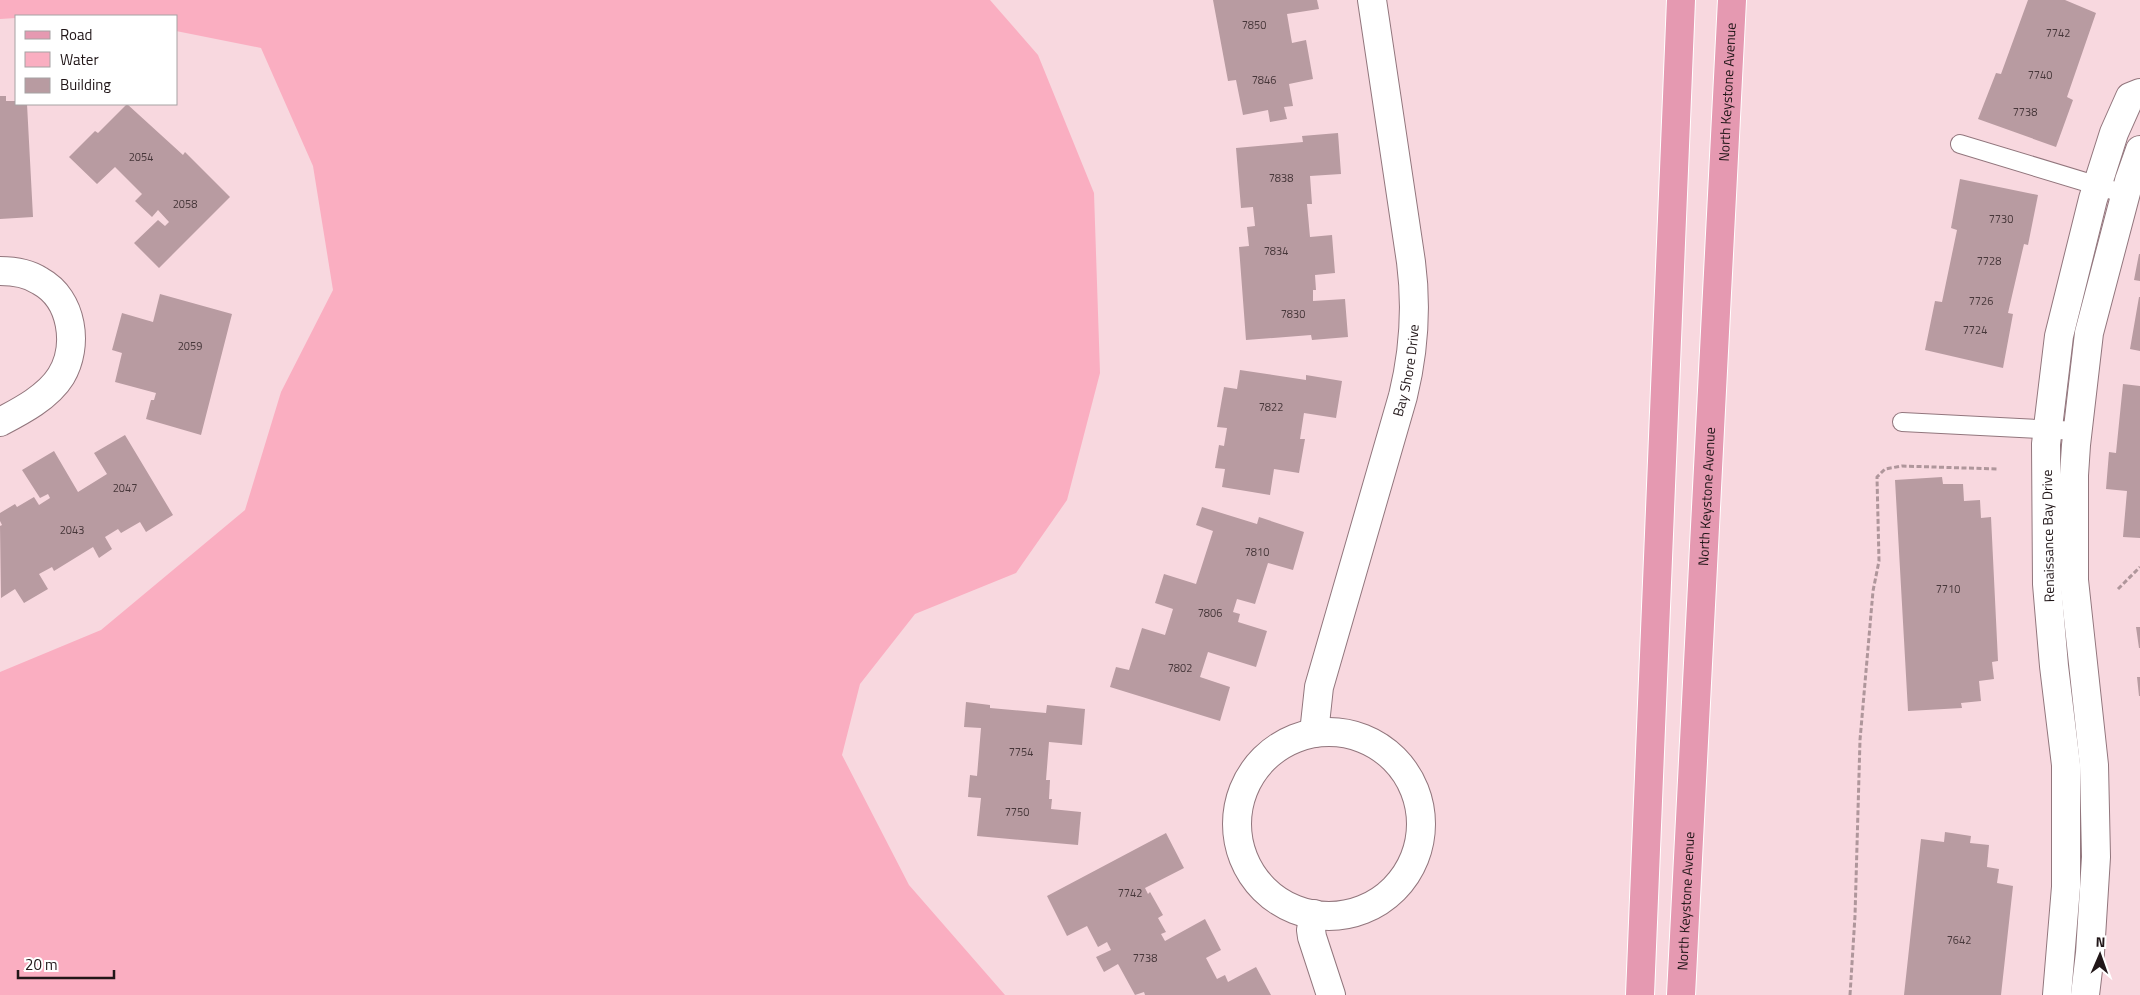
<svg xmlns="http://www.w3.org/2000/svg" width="2140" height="995" font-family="'Titillium Web',sans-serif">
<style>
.water{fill:#faaec1}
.building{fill:#b89ba1}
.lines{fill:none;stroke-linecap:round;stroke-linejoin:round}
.service-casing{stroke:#92767d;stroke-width:20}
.minor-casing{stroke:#92767d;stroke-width:30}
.primary-casing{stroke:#fff;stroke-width:30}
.path{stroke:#af969b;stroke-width:3;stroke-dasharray:5 2.5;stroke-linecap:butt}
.service{stroke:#fff;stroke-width:18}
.minor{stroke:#fff;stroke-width:28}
.primary{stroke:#e599b1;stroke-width:28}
.labels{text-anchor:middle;stroke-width:4;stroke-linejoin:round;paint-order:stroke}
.number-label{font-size:11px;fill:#47373a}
.street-label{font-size:14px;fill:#211618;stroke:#fff}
</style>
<rect width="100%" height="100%" fill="#f8d8df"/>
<!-- water -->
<path class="water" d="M0,0H990L1038,55L1094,193L1100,373L1067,500L1016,573L915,614L860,684L842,755L909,885L1005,995H0V672L101,630L245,510L281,392L333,290L313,166L261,48L176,31V16H103L94,15L16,16V18L0,19Z"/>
<!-- building -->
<path class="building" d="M1213,0H1317L1319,9L1287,14L1292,43L1306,40L1313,79L1289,84L1293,106L1284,107L1287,119L1270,122L1268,110L1243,115L1236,80L1228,81Z
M2028,0H2065L2096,13L2067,97L2073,100L2056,147L1978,119L1996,73L2001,74Z
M0,96H6V101H16V104H27L33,217L0,219Z
M127,104L183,155L185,152L230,197L159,268L134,243L158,220L165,226L169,222L158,210L152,217L135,201L142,194L115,167L97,184L69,157L95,131L98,133Z
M1338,133L1341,174L1310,176L1312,204H1307L1310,237L1332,235L1335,273L1315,275L1316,290H1313V301L1345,299L1348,337L1312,340L1311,335L1246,340L1239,247L1249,246L1247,227L1255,226L1253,207L1241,208L1236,148L1303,142L1302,136Z
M1960,179L2038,195L2028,245L2024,244L2008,313L2013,314L2003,368L1925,350L1935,301L1942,302L1957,230L1951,228Z
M2139,254H2140V281L2134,280Z
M160,294L232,314L201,435L146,419L151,400H154L156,393L115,382L122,353L112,350L122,313L153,322Z
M2139,297H2140V351L2130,349Z
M1240,370L1306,380V375L1342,381L1336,418L1304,413L1300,439H1305L1299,473L1274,469L1270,495L1222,487L1225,469L1215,468L1219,445L1224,446L1227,428L1217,427L1224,387L1237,389Z
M2123,384L2140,386V538L2123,537L2127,491L2106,489L2109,452L2116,453Z
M125,435L173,515L146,532L140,522L121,533L118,529L105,537L112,549L99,558L93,547L54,571L52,567L39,574L48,589L24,603L15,589L1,598L0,526L2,525L0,521V513L15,504L17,507L34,497L39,505L50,498L48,494L40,498L22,470L54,451L78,492L107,474L94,453Z
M1942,477L1943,484H1963L1964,501L1980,500L1981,518L1991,517L1998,661L1992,662L1994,679L1979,681L1981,701L1961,703L1962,708L1908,711L1895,480Z
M1202,507L1257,524L1259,517L1304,532L1293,570L1268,563L1255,604L1237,599L1233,612L1240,614L1238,622L1267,631L1256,667L1208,652L1200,677L1230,687L1220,721L1110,687L1116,667L1129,670L1142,628L1165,635L1173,609L1155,603L1164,574L1196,584L1213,531L1196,525Z
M2136,627H2140V648H2139Z
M2137,677H2140V696H2139Z
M966,702L990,705V708L1046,713L1047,705L1085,709L1082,745L1049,742L1046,780H1050L1049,799H1052L1051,809L1081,812L1078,845L977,836L981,798L968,797L970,775L977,776L981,728L964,727Z
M1945,832L1971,836L1970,843L1989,845L1987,867L1999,869L1997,883L2013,886L2001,995H1904L1921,839L1944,842Z
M1166,833L1184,868L1145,888L1148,894L1150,892L1163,915L1158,918L1166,932L1161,934L1165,941L1205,919L1221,950L1206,958L1217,979L1225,975L1228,982L1256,967L1271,995H1145L1144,992L1135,995L1118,964L1104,972L1096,957L1111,950L1107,942L1098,947L1087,926L1067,936L1047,896Z"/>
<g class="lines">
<defs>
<path id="service" d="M1960,144L2125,194
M1902,422L2078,431"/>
<g id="minor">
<path d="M0,271C14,271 28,273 40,281C73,299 79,346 61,376C48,397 21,411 0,422"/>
<circle cx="1329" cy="824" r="92"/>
<path id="s1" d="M1314,733L1319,687L1403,396C1414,351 1417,308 1411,262L1372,0"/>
<path d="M1314,914L1311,930L1312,937L1331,995"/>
<path d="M2057,995L2066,887V765L2054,666L2047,584L2046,444L2059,336L2093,199L2114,133L2130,97L2140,93"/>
<path d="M2085,995L2090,953L2096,857L2094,765L2074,580V475L2076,445L2089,333L2129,181L2140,150"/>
</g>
<g id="primary">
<path d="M1640,995L1681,0"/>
<path id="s2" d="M1681,995L1732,0"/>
</g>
</defs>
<!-- service casing -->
<use href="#service" class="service-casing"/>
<!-- minor casing -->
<use href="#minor" class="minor-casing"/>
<!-- primary casing -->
<use href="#primary" class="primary-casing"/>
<!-- path -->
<path class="path" d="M2118,589L2140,567
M1850,995L1855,916L1860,740L1873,591L1879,561L1877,477L1885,469L1902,466L1997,469"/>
<!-- service -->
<use href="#service" class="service"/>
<!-- minor -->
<use href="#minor" class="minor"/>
<!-- primary -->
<use href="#primary" class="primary"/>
</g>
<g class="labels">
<!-- number labels -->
<g class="number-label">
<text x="1254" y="29">7850</text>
<text x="2058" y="37">7742</text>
<text x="2040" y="79">7740</text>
<text x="1264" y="84">7846</text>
<text x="2025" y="116">7738</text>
<text x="141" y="161">2054</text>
<text x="1281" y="182">7838</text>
<text x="185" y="208">2058</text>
<text x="2001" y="223">7730</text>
<text x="1276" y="255">7834</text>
<text x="1989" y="265">7728</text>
<text x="1981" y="305">7726</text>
<text x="1293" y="318">7830</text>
<text x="1975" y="334">7724</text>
<text x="190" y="350">2059</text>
<text x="1271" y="411">7822</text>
<text x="125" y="492">2047</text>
<text x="72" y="534">2043</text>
<text x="1257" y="556">7810</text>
<text x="1948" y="593">7710</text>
<text x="1210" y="617">7806</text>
<text x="1180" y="672">7802</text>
<text x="1021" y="756">7754</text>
<text x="1017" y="816">7750</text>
<text x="1130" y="897">7742</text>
<text x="1959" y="944">7642</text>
<text x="1145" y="962">7738</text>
</g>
<!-- street labels -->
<g class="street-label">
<text dy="5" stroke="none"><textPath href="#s2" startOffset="904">North Keystone Avenue</textPath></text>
<text dy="5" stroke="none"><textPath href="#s1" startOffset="375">Bay Shore Drive</textPath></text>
<text dy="5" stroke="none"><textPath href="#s2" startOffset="499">North Keystone Avenue</textPath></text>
<text transform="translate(2048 536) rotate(-91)" y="5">Renaissance Bay Drive</text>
<text dy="5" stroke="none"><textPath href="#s2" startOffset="94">North Keystone Avenue</textPath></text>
</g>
</g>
<!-- legend -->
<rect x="15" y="15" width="162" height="90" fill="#ffffff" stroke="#a6a2a3"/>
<rect x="25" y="31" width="25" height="8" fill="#e599b1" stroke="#a6a2a3"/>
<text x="60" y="40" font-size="15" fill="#211618">Road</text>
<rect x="25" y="52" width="25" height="15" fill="#faaec1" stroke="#a6a2a3"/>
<text x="60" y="65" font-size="15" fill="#211618">Water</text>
<rect x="25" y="78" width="25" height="15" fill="#b89ba1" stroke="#a6a2a3"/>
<text x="60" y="90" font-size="15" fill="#211618">Building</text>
<!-- north arrow -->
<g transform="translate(2100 955) rotate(2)" stroke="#ffffff" stroke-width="4" paint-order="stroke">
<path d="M0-4L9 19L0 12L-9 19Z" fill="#211618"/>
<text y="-8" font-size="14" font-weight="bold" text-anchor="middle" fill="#211618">N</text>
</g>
<!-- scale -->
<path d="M18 970v8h96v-8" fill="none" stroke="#211618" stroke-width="2.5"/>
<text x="25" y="970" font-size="15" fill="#211618" stroke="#ffffff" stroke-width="4" paint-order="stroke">20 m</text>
</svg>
